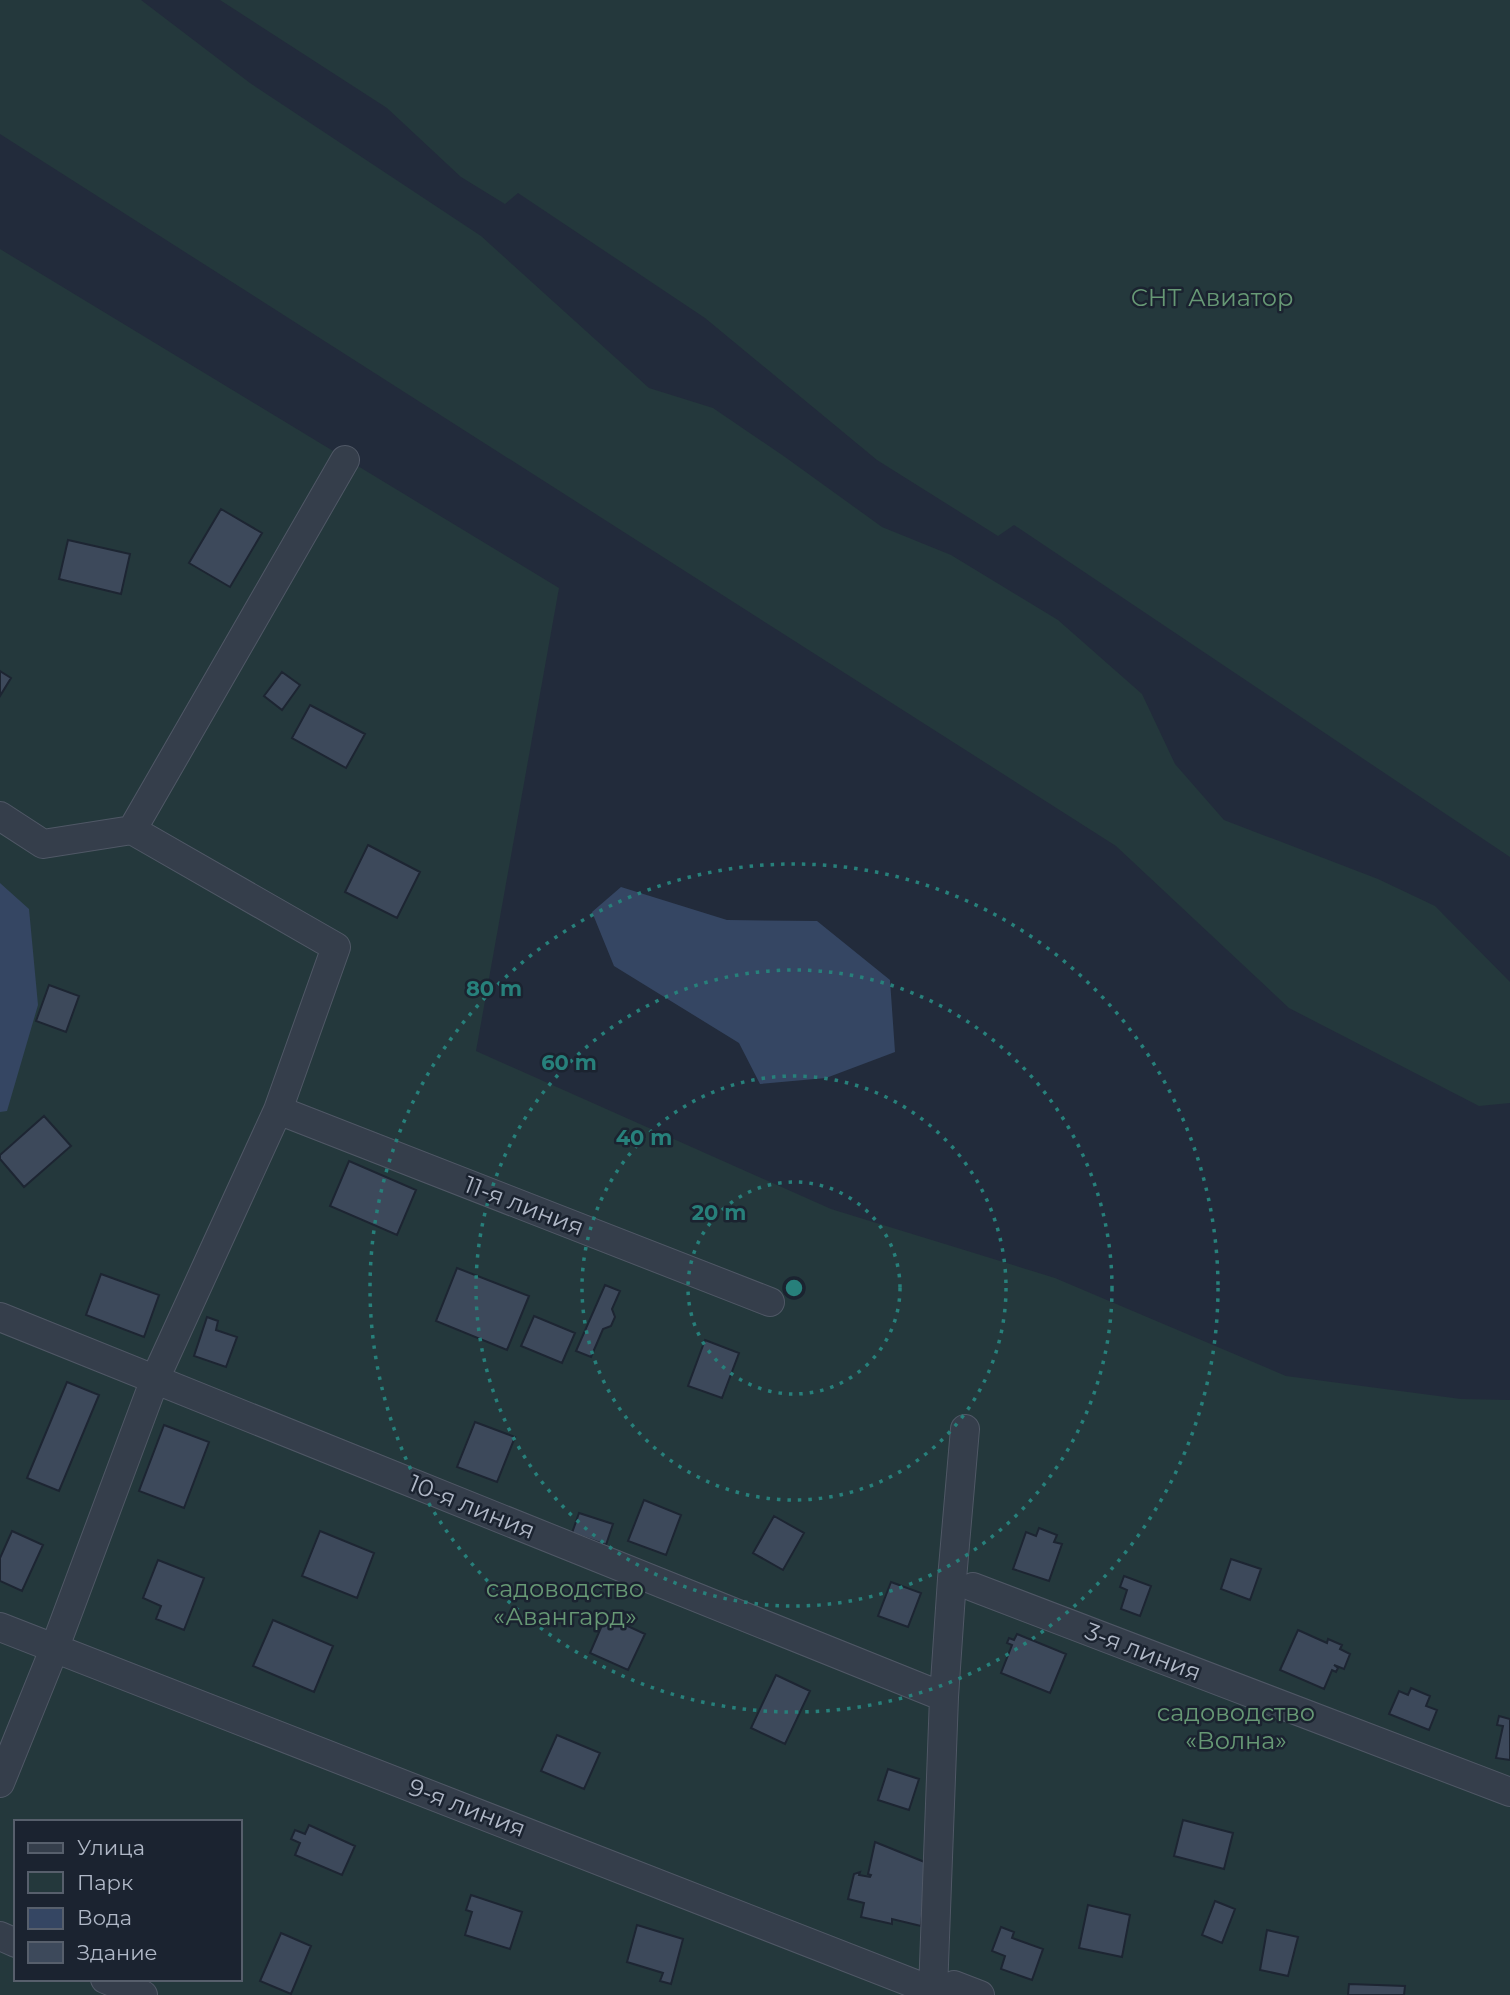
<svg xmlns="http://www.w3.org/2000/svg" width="1510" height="1995" font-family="Montserrat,sans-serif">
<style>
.green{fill:#24383c;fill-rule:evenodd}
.water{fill:#354663}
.building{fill:#3d495b;stroke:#1d2532;stroke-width:2}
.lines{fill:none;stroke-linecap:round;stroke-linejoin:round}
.minor-casing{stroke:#505866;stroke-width:30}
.minor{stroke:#353e4b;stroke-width:28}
.ring{fill:none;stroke:#27807b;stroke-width:3.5;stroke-dasharray:3.5 7}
.labels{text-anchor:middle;stroke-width:5;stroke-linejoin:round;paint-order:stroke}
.park-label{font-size:24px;fill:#679975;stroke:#1b2330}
.street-label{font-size:24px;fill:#b0b8c7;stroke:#1b2330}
.centre{fill:#27807b;stroke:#1b2330;stroke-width:3.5}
.ring-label{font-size:21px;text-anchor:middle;font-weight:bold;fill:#27807b;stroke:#1b2330;stroke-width:5;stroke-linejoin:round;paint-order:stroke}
</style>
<rect width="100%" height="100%" fill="#222b3b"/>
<!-- green -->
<path class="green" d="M0,0H141L250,83L481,236L649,388L713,408L785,457L882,527L951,555L1058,620L1142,694L1175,764L1224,820L1378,879L1435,906L1510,982V1103L1479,1106L1289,1008L1116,846L0,134Z
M220,0H1510V857L1014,525L998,536L877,460L705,318L518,193L505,204L461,177L387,108Z
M0,249L559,588L476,1051L831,1209L1055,1278L1286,1376L1461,1399L1510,1400V1995H0ZM16,1822H240V1979H16Z"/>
<!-- water -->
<path class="water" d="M0,883L29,909L38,1005L7,1111L0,1112Z
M621,887L727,920L817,921L890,980L895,1052L826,1078L760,1084L739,1043L614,966L592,912Z"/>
<!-- building -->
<path class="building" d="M221,509L262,533L230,587L189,563Z
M68,540L130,554L121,594L59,579Z
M0,671L11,678L0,696Z
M282,672L300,685L282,710L264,696Z
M310,705L365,734L346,768L292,738Z
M368,845L420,872L397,918L345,892Z
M49,985L79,996L66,1032L36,1021Z
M44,1116L71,1146L24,1187L0,1159V1155Z
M349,1161L416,1190L397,1235L330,1206Z
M457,1268L529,1296L507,1350L436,1321Z
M101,1274L159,1295L144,1337L86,1315Z
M605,1285L620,1291L612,1309L615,1317L611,1326L603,1329L591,1357L576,1351Z
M534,1316L575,1333L562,1363L521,1346Z
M207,1317L218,1321L216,1330L237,1337L226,1367L194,1356Z
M705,1340L739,1353L722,1398L688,1386Z
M67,1382L99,1395L59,1491L27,1478Z
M475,1422L515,1437L497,1482L457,1467Z
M164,1425L209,1442L184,1508L139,1491Z
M644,1500L681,1515L666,1555L628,1541Z
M579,1513L613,1524L606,1545L572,1533Z
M774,1516L804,1533L783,1570L753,1553Z
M1039,1528L1057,1535L1054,1542L1062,1544L1049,1581L1013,1569L1026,1532L1036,1536Z
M12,1531L43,1545L22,1591L0,1581V1558Z
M320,1531L374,1553L357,1598L302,1576Z
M1231,1559L1261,1569L1250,1600L1221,1589Z
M158,1560L204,1578L184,1630L156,1619L161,1606L143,1598Z
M1124,1576L1151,1586L1140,1616L1121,1609L1127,1590L1120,1587Z
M891,1582L921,1593L908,1627L878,1616Z
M606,1616L645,1634L628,1670L590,1653Z
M273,1620L333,1646L314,1692L253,1666Z
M1298,1630L1327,1643L1328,1639L1342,1645L1340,1649L1350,1654L1344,1669L1334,1665L1338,1668L1336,1672L1332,1670L1324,1689L1280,1670Z
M1017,1634L1066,1654L1050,1693L1001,1673L1012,1645L1007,1643L1009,1638L1014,1640Z
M776,1675L810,1691L785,1744L751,1728Z
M1411,1688L1430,1696L1426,1706L1437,1710L1429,1730L1389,1714L1399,1691L1408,1695Z
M1499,1716L1510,1719V1760L1496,1758L1503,1726L1497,1725Z
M557,1735L600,1753L584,1789L541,1771Z
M888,1769L919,1779L909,1810L878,1800Z
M1183,1820L1233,1833L1224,1869L1174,1856Z
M309,1825L355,1846L342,1875L295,1855L300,1843L291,1839L295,1830L305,1834Z
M875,1842L927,1863L921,1926L892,1919V1924L861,1917L864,1903L848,1899L854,1874L860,1872L859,1875L870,1877L871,1875L868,1874Z
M471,1895L522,1912L510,1949L465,1935L472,1912L466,1910Z
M1215,1901L1235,1909L1222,1943L1202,1935Z
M1088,1905L1130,1915L1122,1957L1079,1948Z
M637,1925L683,1939L671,1984L660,1981L663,1973L627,1962Z
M1001,1927L1014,1932L1012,1938L1043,1949L1032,1980L1001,1969L1005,1956L992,1951Z
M1267,1930L1298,1937L1288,1976L1260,1970Z
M281,1933L311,1946L291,1994L260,1981Z
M1349,1984L1405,1986L1404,1995H1348Z"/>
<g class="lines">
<defs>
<path id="minor" d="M0,816L43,844L132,830L336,947L278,1110L155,1379L55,1647L0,1783
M132,830L345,460
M278,1110L770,1302
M0,1317L944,1697
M973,1587L1510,1792
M0,1627L933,1991L944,1697L952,1579L965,1429
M0,1936L16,1943
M105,1979L143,1995
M954,1985L980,1995"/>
</defs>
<!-- minor casing -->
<use href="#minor" class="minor-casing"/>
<!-- minor -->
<use href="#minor" class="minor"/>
</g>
<!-- distance rings -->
<g class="ring">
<circle cx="794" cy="1288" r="106"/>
<circle cx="794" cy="1288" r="212"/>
<circle cx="794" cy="1288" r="318"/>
<circle cx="794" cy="1288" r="424"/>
</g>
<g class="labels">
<!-- park labels -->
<g class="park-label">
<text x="1212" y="306">СНТ Авиатор</text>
<text x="565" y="1597">садоводство<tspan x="565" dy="28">«Авангард»</tspan></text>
<text x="1236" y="1721">садоводство<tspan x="1236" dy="28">«Волна»</tspan></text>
</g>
<!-- street labels -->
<g class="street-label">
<text transform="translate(524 1206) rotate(21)" y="8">11-я линия</text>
<text transform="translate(472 1507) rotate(22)" y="8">10-я линия</text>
<text transform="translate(1143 1652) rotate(21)" y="8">3-я линия</text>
<text transform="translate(467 1808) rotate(21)" y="8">9-я линия</text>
</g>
</g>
<circle cx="794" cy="1288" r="10" class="centre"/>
<g class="ring-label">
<text x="494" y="996">80 m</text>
<text x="569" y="1070">60 m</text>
<text x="644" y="1145">40 m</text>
<text x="719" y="1220">20 m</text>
</g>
<!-- legend -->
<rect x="14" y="1820" width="228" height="161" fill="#1b2330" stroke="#575f6c" stroke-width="2"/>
<rect x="28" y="1843" width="35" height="10" fill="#353e4b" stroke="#575f6c" stroke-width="2"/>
<text x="77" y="1855" font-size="21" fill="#b0b8c7">Улица</text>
<rect x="28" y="1872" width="35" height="21" fill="#24383c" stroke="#575f6c" stroke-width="2"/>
<text x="77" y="1890" font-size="21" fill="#b0b8c7">Парк</text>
<rect x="28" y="1908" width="35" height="21" fill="#354663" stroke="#575f6c" stroke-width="2"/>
<text x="77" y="1925" font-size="21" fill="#b0b8c7">Вода</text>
<rect x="28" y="1942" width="35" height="21" fill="#3d495b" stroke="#575f6c" stroke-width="2"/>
<text x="77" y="1960" font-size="21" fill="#b0b8c7">Здание</text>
</svg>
